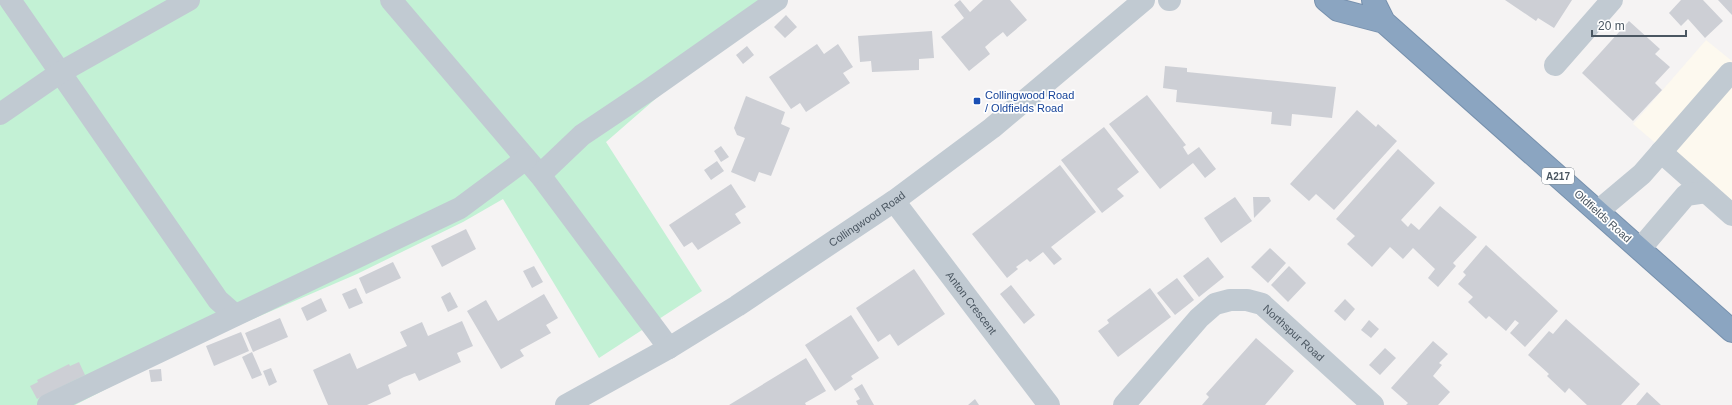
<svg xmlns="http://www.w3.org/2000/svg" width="1732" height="405" font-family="Helvetica,sans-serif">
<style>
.commercial{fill:#fdf9ef}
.green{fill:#c3f1d5}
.building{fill:#cdcfd5}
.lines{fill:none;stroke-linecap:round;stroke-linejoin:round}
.highway-casing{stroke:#7690ad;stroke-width:24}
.minor{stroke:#c1cad2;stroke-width:22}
.highway{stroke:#8ba5c1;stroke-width:22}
.transit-dot{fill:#1a4fb4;stroke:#fff;stroke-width:1.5}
.labels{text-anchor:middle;stroke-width:3.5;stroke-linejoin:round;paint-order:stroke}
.shield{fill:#fff;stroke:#808990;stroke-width:1}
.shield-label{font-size:10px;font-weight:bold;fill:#4a5661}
.transit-label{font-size:11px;fill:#164399;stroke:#fff;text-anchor:start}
.street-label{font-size:11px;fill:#4a5661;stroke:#fff}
</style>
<rect width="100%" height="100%" fill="#f5f3f3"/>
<!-- commercial -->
<path class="commercial" d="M1706,40L1732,61V208L1633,124Z"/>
<!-- green -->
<path class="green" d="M0,0H769L606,142L702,291L599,358L503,199L463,222L357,274L188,347L75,405H0Z"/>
<!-- building -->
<path class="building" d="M960,0L970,12L983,0H1010L1027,20L1007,37L1003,32L993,40L985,47L990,54L969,71L941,37L964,18L954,5Z
M1505,0H1572L1554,28L1538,18L1536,21Z
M1681,0H1703L1723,21L1705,38L1688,19L1681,26L1669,13Z
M1718,0H1732V15Z
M786,15L797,27L785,38L774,27Z
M1629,21L1660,49L1655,54L1670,67L1655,83L1662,90L1633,121L1582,73Z
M932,31L934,58L919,59V70L872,72L871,61L860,62L858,36Z
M817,44L824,54L838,44L853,67L843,73L850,83L806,112L800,103L791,109L769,77Z
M747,46L754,55L743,64L736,55Z
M1165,66L1187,68V72L1336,87L1332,118L1292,114L1291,126L1271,124L1272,112L1176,102L1177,90L1163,88Z
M1147,95L1186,145L1183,147L1188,155L1199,147L1216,169L1205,178L1193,163L1160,189L1109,124Z
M746,96L785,112L781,124L790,128L771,176L759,172L755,182L731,172L745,138L737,135L734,128Z
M1357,110L1376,127L1378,124L1397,141L1334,210L1316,194L1309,201L1290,184Z
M1104,127L1139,172L1117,189L1124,196L1102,213L1061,160Z
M721,146L729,157L721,162L714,151Z
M1398,149L1435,183L1401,220L1408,227L1411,223L1419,230L1440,206L1477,237L1453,263L1456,266L1438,287L1428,278L1435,269L1413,248L1403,259L1390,247L1372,267L1347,244L1355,236L1336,219Z
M717,161L724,171L711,180L704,170Z
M1060,165L1096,212L1051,247L1062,259L1054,265L1043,252L1030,262L1027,259L1016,267L1018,269L1007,278L972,234Z
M731,184L746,207L735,214L741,223L698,250L692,242L684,247L669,225Z
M1235,197L1252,221L1221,243L1204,218Z
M1253,197H1269L1271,201L1254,218Z
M466,229L476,249L442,267L431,246Z
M1486,245L1558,311L1525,347L1510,333L1519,323L1515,320L1506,331L1489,316L1486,319L1468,302L1473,297L1458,284L1466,275L1463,272Z
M1270,248L1286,263L1268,283L1251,267Z
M1208,257L1224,277L1199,297L1183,276Z
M393,262L401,278L366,294L359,278Z
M534,266L543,282L532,288L523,271Z
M1289,266L1306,283L1288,302L1271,285Z
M914,269L945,314L898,346L890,334L878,342L856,308Z
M1177,278L1194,300L1175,315L1157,293Z
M1011,285L1035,315L1024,324L1000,294Z
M356,288L363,303L349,309L342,294Z
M1150,288L1171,317L1118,357L1098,331L1109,323L1107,320Z
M450,292L458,307L448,312L441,297Z
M544,294L558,318L546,325L551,333L520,350L524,356L501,369L467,311L486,300L498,321Z
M321,298L327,311L307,321L301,308Z
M1345,299L1355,309L1345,321L1334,311Z
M851,315L879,358L851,376L853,379L835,391L805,345Z
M280,318L288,337L253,352L245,333Z
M1566,319L1640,384L1621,405H1587L1569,388L1565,393L1547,376L1549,374L1528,355L1549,331L1553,334Z
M1369,320L1379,329L1371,338L1361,330Z
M462,321L473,346L457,353L461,362L419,381L415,373L404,377L388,385L391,394L367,405H328L313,370L350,353L357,369L407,346L400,332L422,322L428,336Z
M241,332L249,351L214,366L206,346Z
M1256,338L1294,371L1265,405H1202L1209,397L1206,394Z
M1433,341L1448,354L1439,363L1442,365L1433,376L1450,392L1438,405H1406L1408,403L1391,388Z
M1385,348L1396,358L1380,375L1369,365Z
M252,352L262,375L252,379L242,357Z
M806,358L826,391L805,403L806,405H729Z
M79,362L85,375L37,399L30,386L38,382L37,380L69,364L70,366Z
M271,368L277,382L269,386L263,371Z
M161,369L162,381L151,382L149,370Z
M862,384L874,405H858L856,401L860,399L854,389Z
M1647,392L1661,405H1636Z
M975,399L979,405H968Z"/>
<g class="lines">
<defs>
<path id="highway" d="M1326,0L1338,10L1384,22
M1373,0L1384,22L1732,331"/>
</defs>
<!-- highway casing -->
<use href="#highway" class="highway-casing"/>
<!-- minor -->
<g class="minor">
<path d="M10,0L218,300L235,315"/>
<path d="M391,0L540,175L669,348"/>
<path d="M1169,0H1170"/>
<path d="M1555,65L1612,0"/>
<path d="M0,114L61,72L189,0"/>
<path d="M1661,152L1732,215"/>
<path d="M540,175L582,135L649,90L777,0"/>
<path id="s1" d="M894,201L1049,405"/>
<path d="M1598,211L1642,174L1730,73L1732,74"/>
<path d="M1640,249L1686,195L1706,192"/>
<path d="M48,405L460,208L526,159"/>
<path id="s2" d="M566,405L669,348L737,306L894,201L992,128L1144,0"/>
<path id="s3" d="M1124,405L1199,318L1215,304L1230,300H1247L1262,304L1373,405"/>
</g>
<!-- highway -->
<use href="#highway" class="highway"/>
</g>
<!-- markers -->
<rect class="transit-dot" x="973" y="97" width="8" height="8" rx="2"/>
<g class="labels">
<!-- shield labels -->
<rect class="shield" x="1542" y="168" width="32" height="16" rx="3"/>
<g class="shield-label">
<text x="1558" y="180">A217</text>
</g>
<!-- transit labels -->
<g class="transit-label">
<text x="985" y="99">Collingwood Road<tspan x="985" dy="13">/ Oldfields Road</tspan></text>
</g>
<!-- street labels -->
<g class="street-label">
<text transform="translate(1603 216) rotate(42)" y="4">Oldfields Road</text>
<text dy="4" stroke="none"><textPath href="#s2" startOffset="354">Collingwood Road</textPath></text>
<text dy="4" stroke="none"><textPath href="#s1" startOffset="128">Anton Crescent</textPath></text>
<text dy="4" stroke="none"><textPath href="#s3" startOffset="227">Northspur Road</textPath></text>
</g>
</g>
<!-- scale -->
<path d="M1592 30v6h94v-6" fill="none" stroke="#4a5661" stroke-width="2"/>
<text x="1598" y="30" font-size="12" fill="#4a5661" stroke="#ffffff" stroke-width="3" paint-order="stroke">20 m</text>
</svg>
